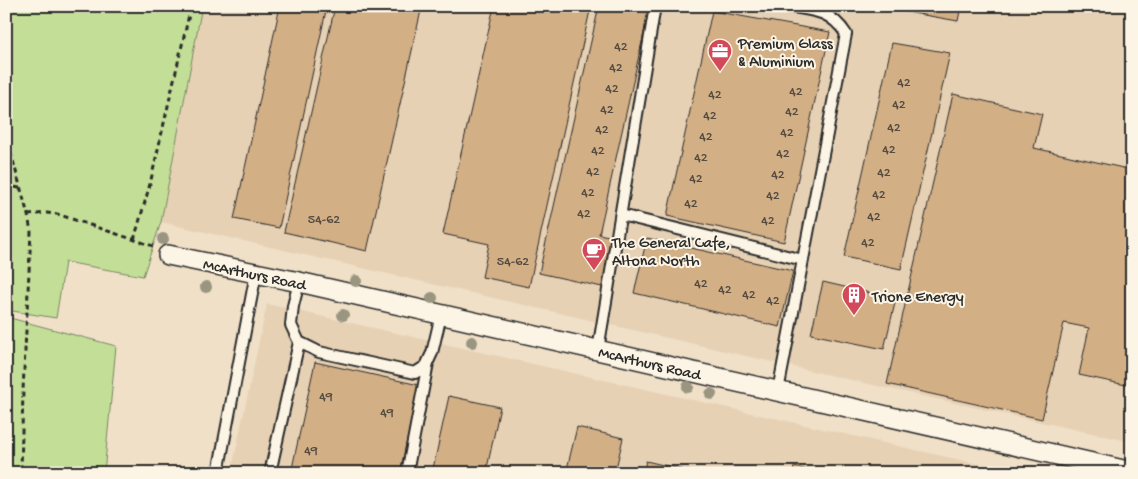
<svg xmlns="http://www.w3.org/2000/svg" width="1138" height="479" font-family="'Gochi Hand',sans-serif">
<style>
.built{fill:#e7d1b4}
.green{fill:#c3df97;stroke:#778561}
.building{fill:#d3af85;stroke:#2b2b2b}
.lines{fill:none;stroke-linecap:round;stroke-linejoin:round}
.service-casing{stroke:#2b2b2b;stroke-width:14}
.minor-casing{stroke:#2b2b2b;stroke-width:22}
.path{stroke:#2b2b2b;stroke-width:3;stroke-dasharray:5 4;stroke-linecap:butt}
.service{stroke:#fcf5e5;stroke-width:10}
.minor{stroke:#fcf5e5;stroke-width:19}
.tree{fill:#999580}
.labels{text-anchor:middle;stroke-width:4;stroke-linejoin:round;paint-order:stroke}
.number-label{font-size:14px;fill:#554c42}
.poi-label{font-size:16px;fill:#2b2b2b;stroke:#fcf5e5;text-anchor:start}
.street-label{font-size:16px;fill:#2b2b2b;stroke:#fcf5e5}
</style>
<rect width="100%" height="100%" fill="#f0e0c8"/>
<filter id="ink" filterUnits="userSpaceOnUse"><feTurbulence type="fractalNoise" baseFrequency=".02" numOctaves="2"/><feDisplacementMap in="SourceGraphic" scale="10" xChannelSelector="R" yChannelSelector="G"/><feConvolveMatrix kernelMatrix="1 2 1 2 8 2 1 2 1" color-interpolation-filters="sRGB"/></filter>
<g filter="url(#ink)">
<!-- built -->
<path class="built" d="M202,6H1132V442L877,386L161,222Z
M267,304L1018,473H231Z"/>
<!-- green -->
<path class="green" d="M6,6H202L161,222L143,276L65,262L56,318L6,310Z
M6,317L116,346L104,473H6Z"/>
<!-- building -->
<path class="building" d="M280,6H327L279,228L234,219Z
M335,6H422L367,251L284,232Z
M494,6H591L529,287L482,277L489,244L443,234Z
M599,6H650L599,234L613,237L602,287L539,273Z
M872,6H961L958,21Z
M712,11L830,32L784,242L667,216Z
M892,43L950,53L901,269L844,257Z
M953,94L1042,114L1034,148L1132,170V358L1126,385L1079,375L1089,328L1064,323L1042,419L887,384Z
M647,238L793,271L780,327L634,293Z
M823,282L896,299L884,349L811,334Z
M315,362L419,385L400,473H291Z
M449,396L500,407L486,473H432Z
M577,427L623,438L615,473H566Z
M646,461L698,473H643Z
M794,467L814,471L813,473H793Z"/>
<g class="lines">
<defs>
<path id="service" d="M621,215L803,260
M299,282L293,306L291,325L299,342L319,352L415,373L426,366L432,353L441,315
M598,350L655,6
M778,391L846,34C831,10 812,10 786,6
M218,473L256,273
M270,473L299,342
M407,473L428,363"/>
<path id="minor" d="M168,255L299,282L1132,472"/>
</defs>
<!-- service casing -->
<use href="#service" class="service-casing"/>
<!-- minor casing -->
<use href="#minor" class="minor-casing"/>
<!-- path -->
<path class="path" d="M6,135L28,215L31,232L23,390L21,473
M6,186L20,188
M28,215L47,213L57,214L153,246
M134,240L150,184L191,6"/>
<!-- service -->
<use href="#service" class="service"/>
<!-- minor -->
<use href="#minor" class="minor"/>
</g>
<!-- trees -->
<g class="tree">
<circle cx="163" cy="239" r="6"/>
<circle cx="356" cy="281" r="6"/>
<circle cx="206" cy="287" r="6"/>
<circle cx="432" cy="298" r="6"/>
<circle cx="343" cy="315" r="6"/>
<circle cx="472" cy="342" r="6"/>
<circle cx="688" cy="387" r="6"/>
<circle cx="711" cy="394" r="6"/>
</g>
</g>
<!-- icons -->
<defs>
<symbol id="office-pin" viewBox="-11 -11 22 30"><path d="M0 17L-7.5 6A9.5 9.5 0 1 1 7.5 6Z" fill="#d1495b" stroke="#fcf5e5"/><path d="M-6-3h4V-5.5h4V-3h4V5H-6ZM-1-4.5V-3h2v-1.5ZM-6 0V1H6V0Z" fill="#fff"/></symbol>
<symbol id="cafe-pin" viewBox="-11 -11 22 30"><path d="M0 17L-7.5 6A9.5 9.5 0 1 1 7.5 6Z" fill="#d1495b" stroke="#fcf5e5"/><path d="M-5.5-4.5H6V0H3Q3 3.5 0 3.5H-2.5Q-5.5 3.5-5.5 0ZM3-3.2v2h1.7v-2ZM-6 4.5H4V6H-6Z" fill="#fff"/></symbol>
<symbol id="building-pin" viewBox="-11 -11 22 30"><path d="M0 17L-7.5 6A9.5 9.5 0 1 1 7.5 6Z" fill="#d1495b" stroke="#fcf5e5"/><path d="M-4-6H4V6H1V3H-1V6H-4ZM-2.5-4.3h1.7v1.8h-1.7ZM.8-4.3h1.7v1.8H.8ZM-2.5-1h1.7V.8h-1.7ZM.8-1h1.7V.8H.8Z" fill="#fff"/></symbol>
</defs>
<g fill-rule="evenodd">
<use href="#office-pin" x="706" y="37" width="28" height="38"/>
<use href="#cafe-pin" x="580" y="236" width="28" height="38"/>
<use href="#building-pin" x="840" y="281" width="28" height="38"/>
</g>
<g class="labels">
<!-- number labels -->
<g class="number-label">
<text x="621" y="50">42</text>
<text x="616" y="71">42</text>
<text x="904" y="86">42</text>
<text x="612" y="92">42</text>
<text x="796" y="95">42</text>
<text x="715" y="98">42</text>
<text x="899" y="108">42</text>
<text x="607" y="113">42</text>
<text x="792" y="115">42</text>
<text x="710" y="119">42</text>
<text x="894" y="131">42</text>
<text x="602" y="133">42</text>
<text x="787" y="136">42</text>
<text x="706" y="140">42</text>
<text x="889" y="153">42</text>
<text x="598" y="154">42</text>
<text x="783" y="157">42</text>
<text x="701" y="161">42</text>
<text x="593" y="175">42</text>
<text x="884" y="176">42</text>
<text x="778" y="178">42</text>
<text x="696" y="182">42</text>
<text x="588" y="196">42</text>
<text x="879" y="198">42</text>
<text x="773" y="199">42</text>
<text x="691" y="207">42</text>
<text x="584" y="217">42</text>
<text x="874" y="220">42</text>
<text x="324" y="223">54-62</text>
<text x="768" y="224">42</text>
<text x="868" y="246">42</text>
<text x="513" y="265">54-62</text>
<text x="701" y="287">42</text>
<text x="725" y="293">42</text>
<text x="749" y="298">42</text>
<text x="773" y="304">42</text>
<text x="326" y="400">49</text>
<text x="387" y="416">49</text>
<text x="311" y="454">49</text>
</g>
<!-- poi labels -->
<g class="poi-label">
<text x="738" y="48">Premium Glass<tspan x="738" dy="18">&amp; Aluminium</tspan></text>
<text x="612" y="247">The General Cafe,<tspan x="612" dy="18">Altona North</tspan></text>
<text x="872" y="301">Trione Energy</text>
</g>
<!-- street labels -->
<g class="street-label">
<text transform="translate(255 273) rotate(12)" y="6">McArthurs Road</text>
<text transform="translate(650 362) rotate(13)" y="6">McArthurs Road</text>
</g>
</g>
<!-- margin -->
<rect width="1138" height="479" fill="none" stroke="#fcf5e5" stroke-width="25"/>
<rect x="12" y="12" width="1113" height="454" fill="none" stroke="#2b2b2b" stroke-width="2" filter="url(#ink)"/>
</svg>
